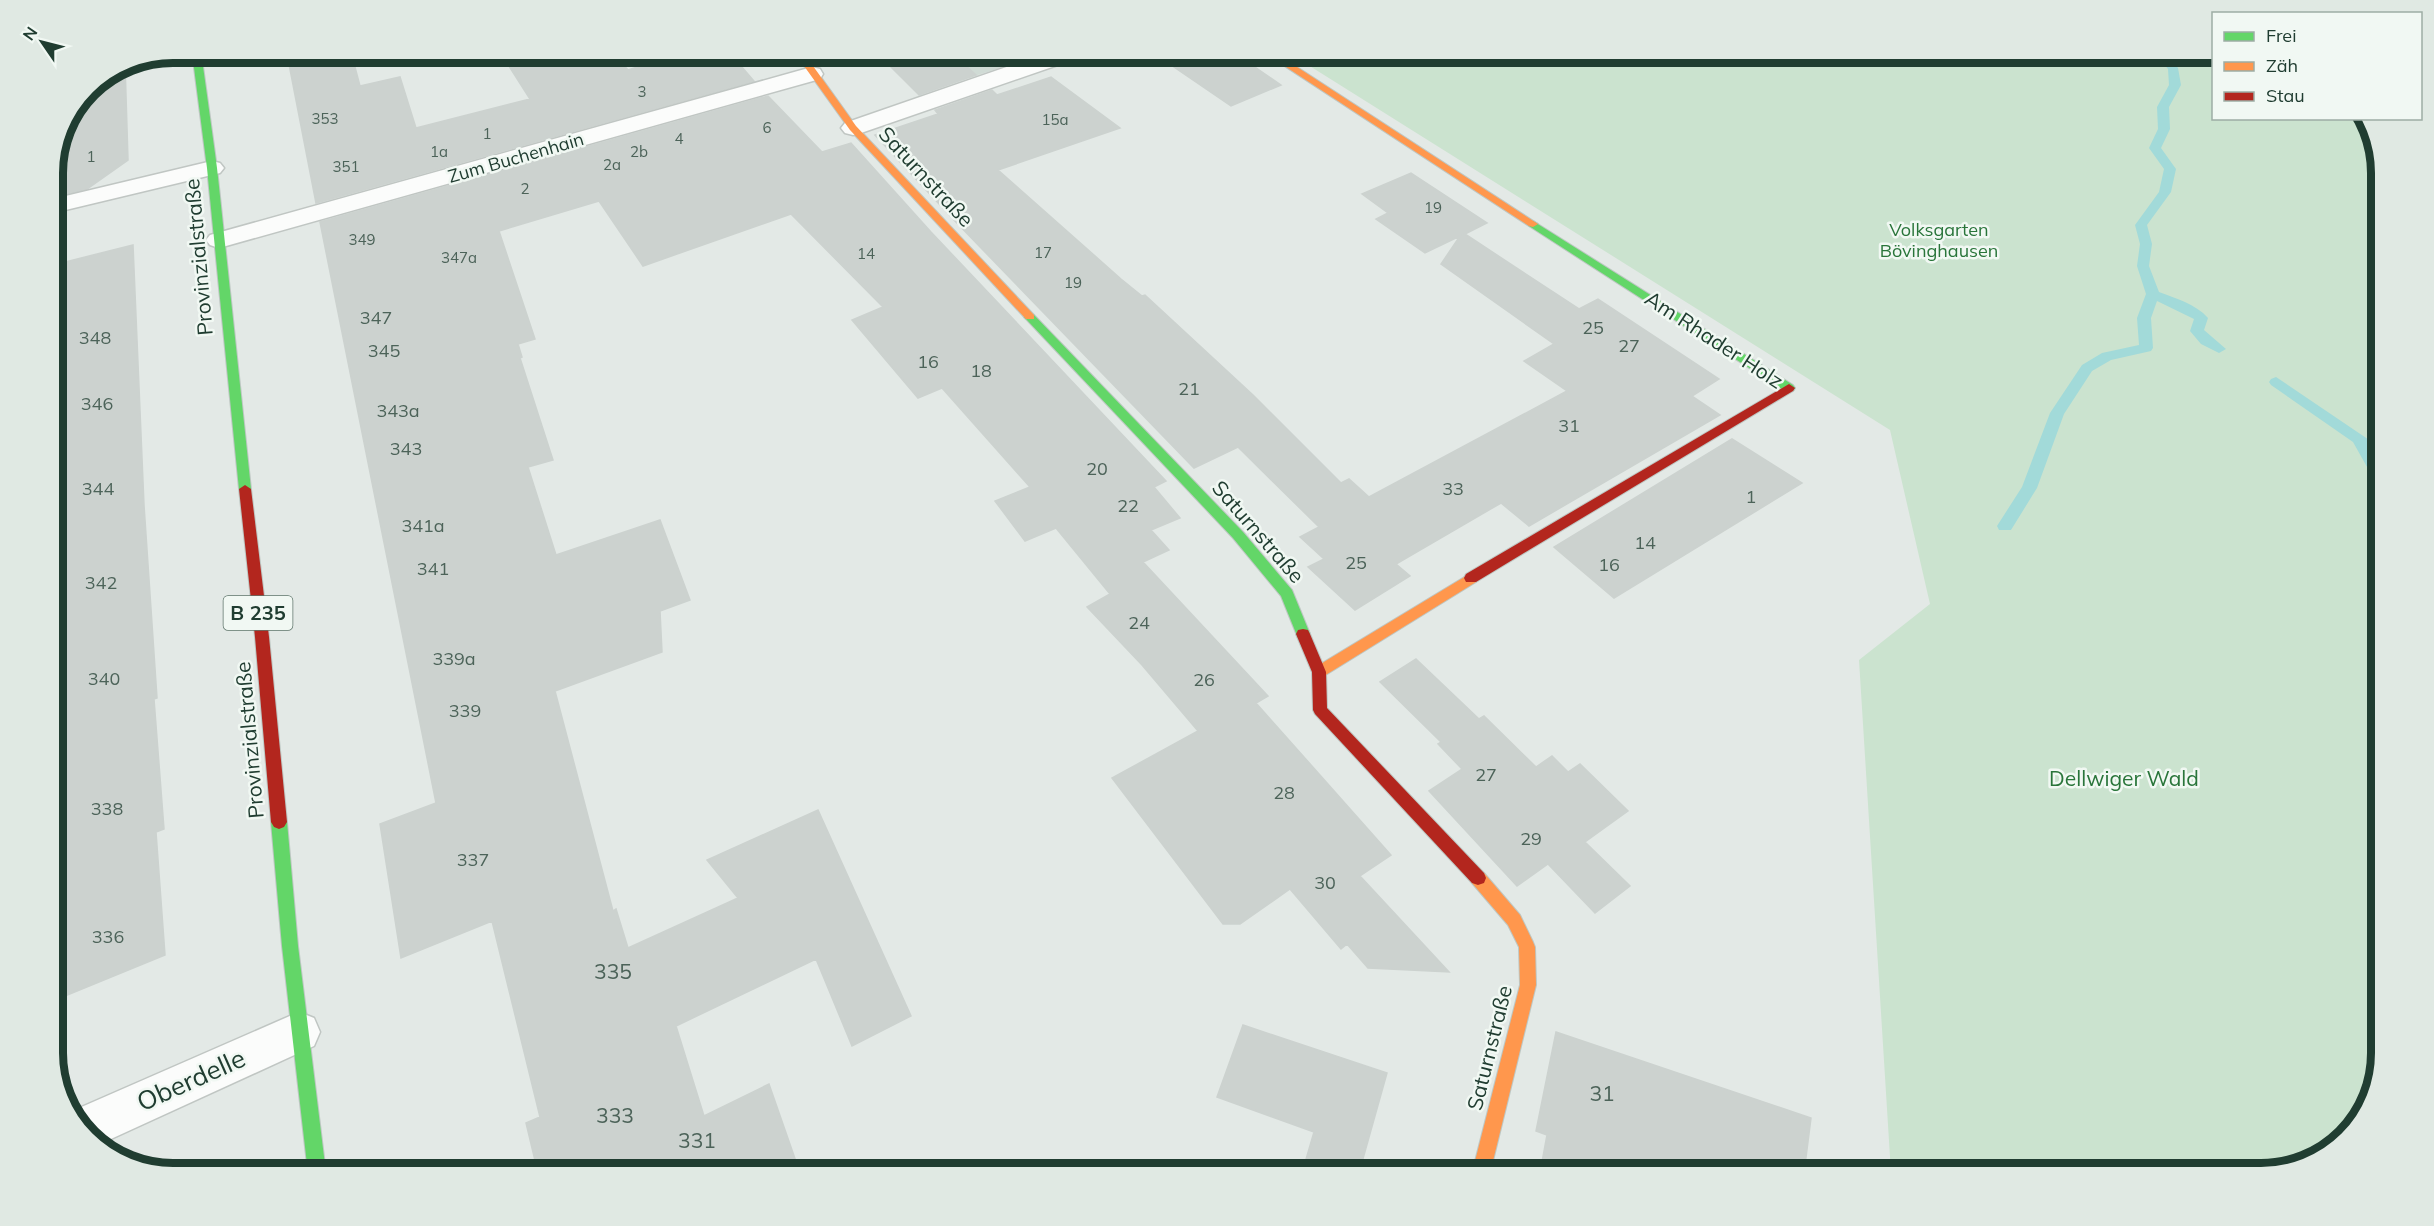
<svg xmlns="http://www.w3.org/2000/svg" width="2434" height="1226" font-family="Mulish,sans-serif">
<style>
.built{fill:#d0dbd5}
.green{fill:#cbe3cf}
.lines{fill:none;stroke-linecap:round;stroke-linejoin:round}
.stream{fill:#a2dad9;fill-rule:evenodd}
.building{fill:#ccd2cf;stroke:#ccd2cf;stroke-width:1.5}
.street-casing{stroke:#c0c6c3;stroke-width:3}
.fast-casing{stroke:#bec7c3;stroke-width:2}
.slow-casing{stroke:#bec7c3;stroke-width:2}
.jam-casing{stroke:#bec7c3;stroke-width:2}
.street{fill:#fbfcfb;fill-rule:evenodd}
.fast{fill:#63d668;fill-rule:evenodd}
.slow{fill:#ff974d;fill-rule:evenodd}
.jam{fill:#b3261e;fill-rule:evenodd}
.labels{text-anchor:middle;stroke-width:5;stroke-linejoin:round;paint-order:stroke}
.far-number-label{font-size:15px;fill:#4c6359}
.far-street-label{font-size:18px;fill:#203d31;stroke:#f1f8f3}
.far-park-label{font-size:18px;fill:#29753a;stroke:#f1f8f3}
.number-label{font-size:18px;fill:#4c6359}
.shield{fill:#f1f8f3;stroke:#5f756b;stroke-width:1.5}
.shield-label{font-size:20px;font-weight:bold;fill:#203d31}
.street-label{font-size:21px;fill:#203d31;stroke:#f1f8f3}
.park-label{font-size:21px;fill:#29753a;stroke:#f1f8f3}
.near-number-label{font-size:21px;fill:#4c6359}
.near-street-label{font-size:26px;fill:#203d31;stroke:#f1f8f3}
.rim{fill:none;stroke:#203d31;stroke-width:8}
</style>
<rect width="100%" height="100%" fill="#e3e9e6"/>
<!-- built -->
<path class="built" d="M876,53H1047L924,92L896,71Z"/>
<!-- green -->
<path class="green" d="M1289,53H2213L2214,118L2365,119L2381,165V1053L2369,1106L2328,1153L2261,1173H1891L1859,660L1930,604L1890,430Z"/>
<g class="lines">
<!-- stream -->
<path class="stream" d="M2154,52H2165L2178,68L2181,85L2169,107L2170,129L2161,148L2176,169L2171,192L2147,225L2152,244L2149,266L2159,292C2175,298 2196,304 2208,318L2204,330L2226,349L2219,353L2201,344L2190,331L2194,319L2157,301L2151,318L2153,348L2151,351L2111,360L2092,371L2064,414L2037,488L2011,530H1999L1997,526L2022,487L2050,413L2082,365L2102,353L2139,345L2137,318L2146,294L2137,266L2140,244L2135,225L2159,192L2164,169L2149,148L2158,129L2157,107L2169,85L2168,69Z
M2276,377L2381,448V460L2376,459L2381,467V484L2376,483L2353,442L2271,385L2269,382L2271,379Z
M2381,491V513H2371L2368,509L2376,492Z"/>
</g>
<!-- building -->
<path class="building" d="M318,52H351L360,86L400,77L416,128L530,99L500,52H612L628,70L684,52H729L754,81L316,203L288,59Z
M876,52H951L976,75L919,95Z
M1152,52H1233L1281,85L1231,106Z
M125,63L128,160L87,189L53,197V165L62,127L88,88Z
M1051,77L1120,128L998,170L1121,279L1142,296L1145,295L1253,395L1341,483L1349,479L1369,497L1567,391L1524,361L1554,344L1441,264L1460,236L1425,253L1376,219L1388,213L1362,194L1411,173L1487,223L1465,234L1579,309L1598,299L1719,379L1692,396L1720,415L1529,526L1501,503L1396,564L1410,576L1355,610L1308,567L1324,559L1300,537L1319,527L1238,447L1194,468L953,219L875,135L938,114L935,110L992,90L997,95Z
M768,96L822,152L851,143L931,232L1166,481L1154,487L1180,518L1151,530L1169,550L1143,562L1268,696L1256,703L1391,855L1360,876L1449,972L1368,968L1347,944L1341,949L1290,889L1240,924H1223L1112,778L1198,731L1142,665L1087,607L1110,594L1056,528L1025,541L995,501L1030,487L942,388L918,398L852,320L883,307L791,214L643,266L599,201L499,231L535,339L518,344L522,357L520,358L553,460L528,467L556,555L660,520L690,600L660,611L662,652L555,691L613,911L616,909L628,948L738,898L707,860L818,810L911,1016L852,1046L816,959L676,1026L704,1116L769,1084L800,1173H538L526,1123L540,1117L492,921L401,958L380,824L436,803L320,222Z
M133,245L144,505L157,698L154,699L164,829L156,832L165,955L53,1001V265Z
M1732,439L1802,483L1614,598L1554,547Z
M1416,659L1479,719L1484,716L1536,767L1552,756L1568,772L1580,764L1628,811L1585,842L1630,886L1595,913L1548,864L1517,886L1429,791L1462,769L1438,744L1441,742L1380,682Z
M1243,1025L1387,1073L1359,1173H1302L1314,1132L1217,1097Z
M1556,1032L1811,1118L1804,1173H1540L1547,1135L1536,1131Z"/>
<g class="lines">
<defs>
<path id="street" d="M1050,52H1083L1081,57L861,133L853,135L845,133L841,128L845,123Z
M812,67L820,69L823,74L820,79L219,248L210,245L206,240L210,235Z
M212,161L220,163L224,168L220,173L53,213V199Z
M299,1012L314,1018L320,1032L314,1046L100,1144L73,1120L70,1112Z"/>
<path id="fast" d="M192,52H201L217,168L251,489L245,493L239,489L207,168Z
M1533,221L1793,385L1795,388L1793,391H1785L1529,226L1528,224Z
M1030,314L1034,315L1243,532L1292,590L1310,634L1308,638H1298L1281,596L1233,538L1026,319L1024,317Z
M279,815L284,817L287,822L298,946L326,1173H308L282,946L271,822L274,817Z"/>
<path id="slow" d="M794,52H803L856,126L1034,315V319H1026L850,130Z
M1263,52H1274L1538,224L1533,227L1529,226Z
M1471,573L1476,574L1478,578L1476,582L1324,676H1314L1312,672L1314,668Z
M1478,871L1484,873L1520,915L1533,942L1535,947L1536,985L1490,1173H1472L1520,985L1519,947L1508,925L1472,883L1470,878L1472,873Z"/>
<path id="jam" d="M1789,384L1795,388L1793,391L1476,582H1466L1464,578L1466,574Z
M245,485L251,489L269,637L287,822L284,827L279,829L274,827L271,822L255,637L239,489Z
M1303,629L1308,630L1310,634L1326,672L1327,708L1484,873L1486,878L1484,883L1478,885L1472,883L1315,714L1313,710L1312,672L1296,634L1298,630Z"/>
</defs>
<!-- street casing -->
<use href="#street" class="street-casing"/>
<!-- fast casing -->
<use href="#fast" class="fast-casing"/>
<!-- slow casing -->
<use href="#slow" class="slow-casing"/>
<!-- jam casing -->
<use href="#jam" class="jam-casing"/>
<!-- street -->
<use href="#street" class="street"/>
<!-- fast -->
<use href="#fast" class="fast"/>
<!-- slow -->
<use href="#slow" class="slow"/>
<!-- jam -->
<use href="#jam" class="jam"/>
</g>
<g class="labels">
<!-- far-number labels -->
<g class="far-number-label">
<text x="642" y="97">3</text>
<text x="325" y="124">353</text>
<text x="1055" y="125">15a</text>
<text x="767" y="133">6</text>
<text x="487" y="139">1</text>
<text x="679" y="144">4</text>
<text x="439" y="157">1a</text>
<text x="639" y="157">2b</text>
<text x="91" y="162">1</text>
<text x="612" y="170">2a</text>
<text x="346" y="172">351</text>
<text x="525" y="194">2</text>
<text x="1433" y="213">19</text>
<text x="362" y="245">349</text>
<text x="1043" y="258">17</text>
<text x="866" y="259">14</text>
<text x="459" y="263">347a</text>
<text x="1073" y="288">19</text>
</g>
<!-- far-street labels -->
<g class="far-street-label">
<text transform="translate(516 158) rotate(-16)" y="6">Zum Buchenhain</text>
</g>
<!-- far-park labels -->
<g class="far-park-label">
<text x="1939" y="236">Volksgarten<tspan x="1939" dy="21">Bövinghausen</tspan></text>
</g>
<!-- number labels -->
<g class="number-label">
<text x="376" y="324">347</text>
<text x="1593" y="334">25</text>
<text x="95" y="344">348</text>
<text x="1629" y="352">27</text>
<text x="384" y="357">345</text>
<text x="928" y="368">16</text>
<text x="981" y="377">18</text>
<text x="1189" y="395">21</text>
<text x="97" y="410">346</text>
<text x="398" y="417">343a</text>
<text x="1569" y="432">31</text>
<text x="406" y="455">343</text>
<text x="1097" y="475">20</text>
<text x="98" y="495">344</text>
<text x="1453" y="495">33</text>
<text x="1751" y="503">1</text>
<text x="1128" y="512">22</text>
<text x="423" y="532">341a</text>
<text x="1645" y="549">14</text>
<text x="1356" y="569">25</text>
<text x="1609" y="571">16</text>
<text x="433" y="575">341</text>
<text x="101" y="589">342</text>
<text x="1139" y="629">24</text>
<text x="454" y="665">339a</text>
<text x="104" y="685">340</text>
<text x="1204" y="686">26</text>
<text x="465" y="717">339</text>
<text x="1486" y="781">27</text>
<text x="1284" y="799">28</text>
<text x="107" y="815">338</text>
<text x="1531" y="845">29</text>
<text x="473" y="866">337</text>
<text x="1325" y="889">30</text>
<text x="108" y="943">336</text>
</g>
<!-- shield labels -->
<rect class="shield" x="223.5" y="596" width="69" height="34" rx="4.5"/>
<g class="shield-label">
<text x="258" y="620">B 235</text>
</g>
<!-- street labels -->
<g class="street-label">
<text transform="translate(926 177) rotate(47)" y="7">Saturnstraße</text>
<text transform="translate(199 257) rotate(-95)" y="7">Provinzialstraße</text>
<text transform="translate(1714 340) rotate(33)" y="7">Am Rhader Holz</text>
<text transform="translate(1258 532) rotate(49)" y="7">Saturnstraße</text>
<text transform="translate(250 740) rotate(-95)" y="7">Provinzialstraße</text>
<text transform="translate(1490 1048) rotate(-76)" y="7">Saturnstraße</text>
</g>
<!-- park labels -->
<g class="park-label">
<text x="2124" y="786">Dellwiger Wald</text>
</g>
<!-- near-number labels -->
<g class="near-number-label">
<text x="613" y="979">335</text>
<text x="1602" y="1101">31</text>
<text x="615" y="1123">333</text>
<text x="697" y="1148">331</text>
</g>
<!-- near-street labels -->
<g class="near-street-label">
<text transform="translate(191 1080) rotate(-24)" y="9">Oberdelle</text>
</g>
</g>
<!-- crop -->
<path d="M0 0H2434V1226H0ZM173 63H2261A110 110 0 0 1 2371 173V1053A110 110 0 0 1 2261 1163H173A110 110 0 0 1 63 1053V173A110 110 0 0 1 173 63Z" fill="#e0e9e3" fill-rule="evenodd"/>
<path class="rim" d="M173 63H2261A110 110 0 0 1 2371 173V1053A110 110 0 0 1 2261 1163H173A110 110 0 0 1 63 1053V173A110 110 0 0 1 173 63Z"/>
<!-- legend -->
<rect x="2212" y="12" width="210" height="108" fill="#f1f8f3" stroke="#9dada5" stroke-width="1.5"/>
<rect x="2224" y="32" width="30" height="9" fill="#63d668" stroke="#9dada5" stroke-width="1.5"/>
<text x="2266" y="42" font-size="18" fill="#203d31">Frei</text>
<rect x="2224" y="62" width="30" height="9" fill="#ff974d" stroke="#9dada5" stroke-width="1.5"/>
<text x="2266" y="72" font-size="18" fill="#203d31">Zäh</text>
<rect x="2224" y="92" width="30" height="9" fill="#b3261e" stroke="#9dada5" stroke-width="1.5"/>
<text x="2266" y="102" font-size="18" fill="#203d31">Stau</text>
<!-- north arrow -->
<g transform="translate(42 42) rotate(305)" stroke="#f1f8f3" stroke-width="4.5" paint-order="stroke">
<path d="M0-4.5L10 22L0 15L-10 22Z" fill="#203d31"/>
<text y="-9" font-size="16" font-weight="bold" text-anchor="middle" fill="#203d31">N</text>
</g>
</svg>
